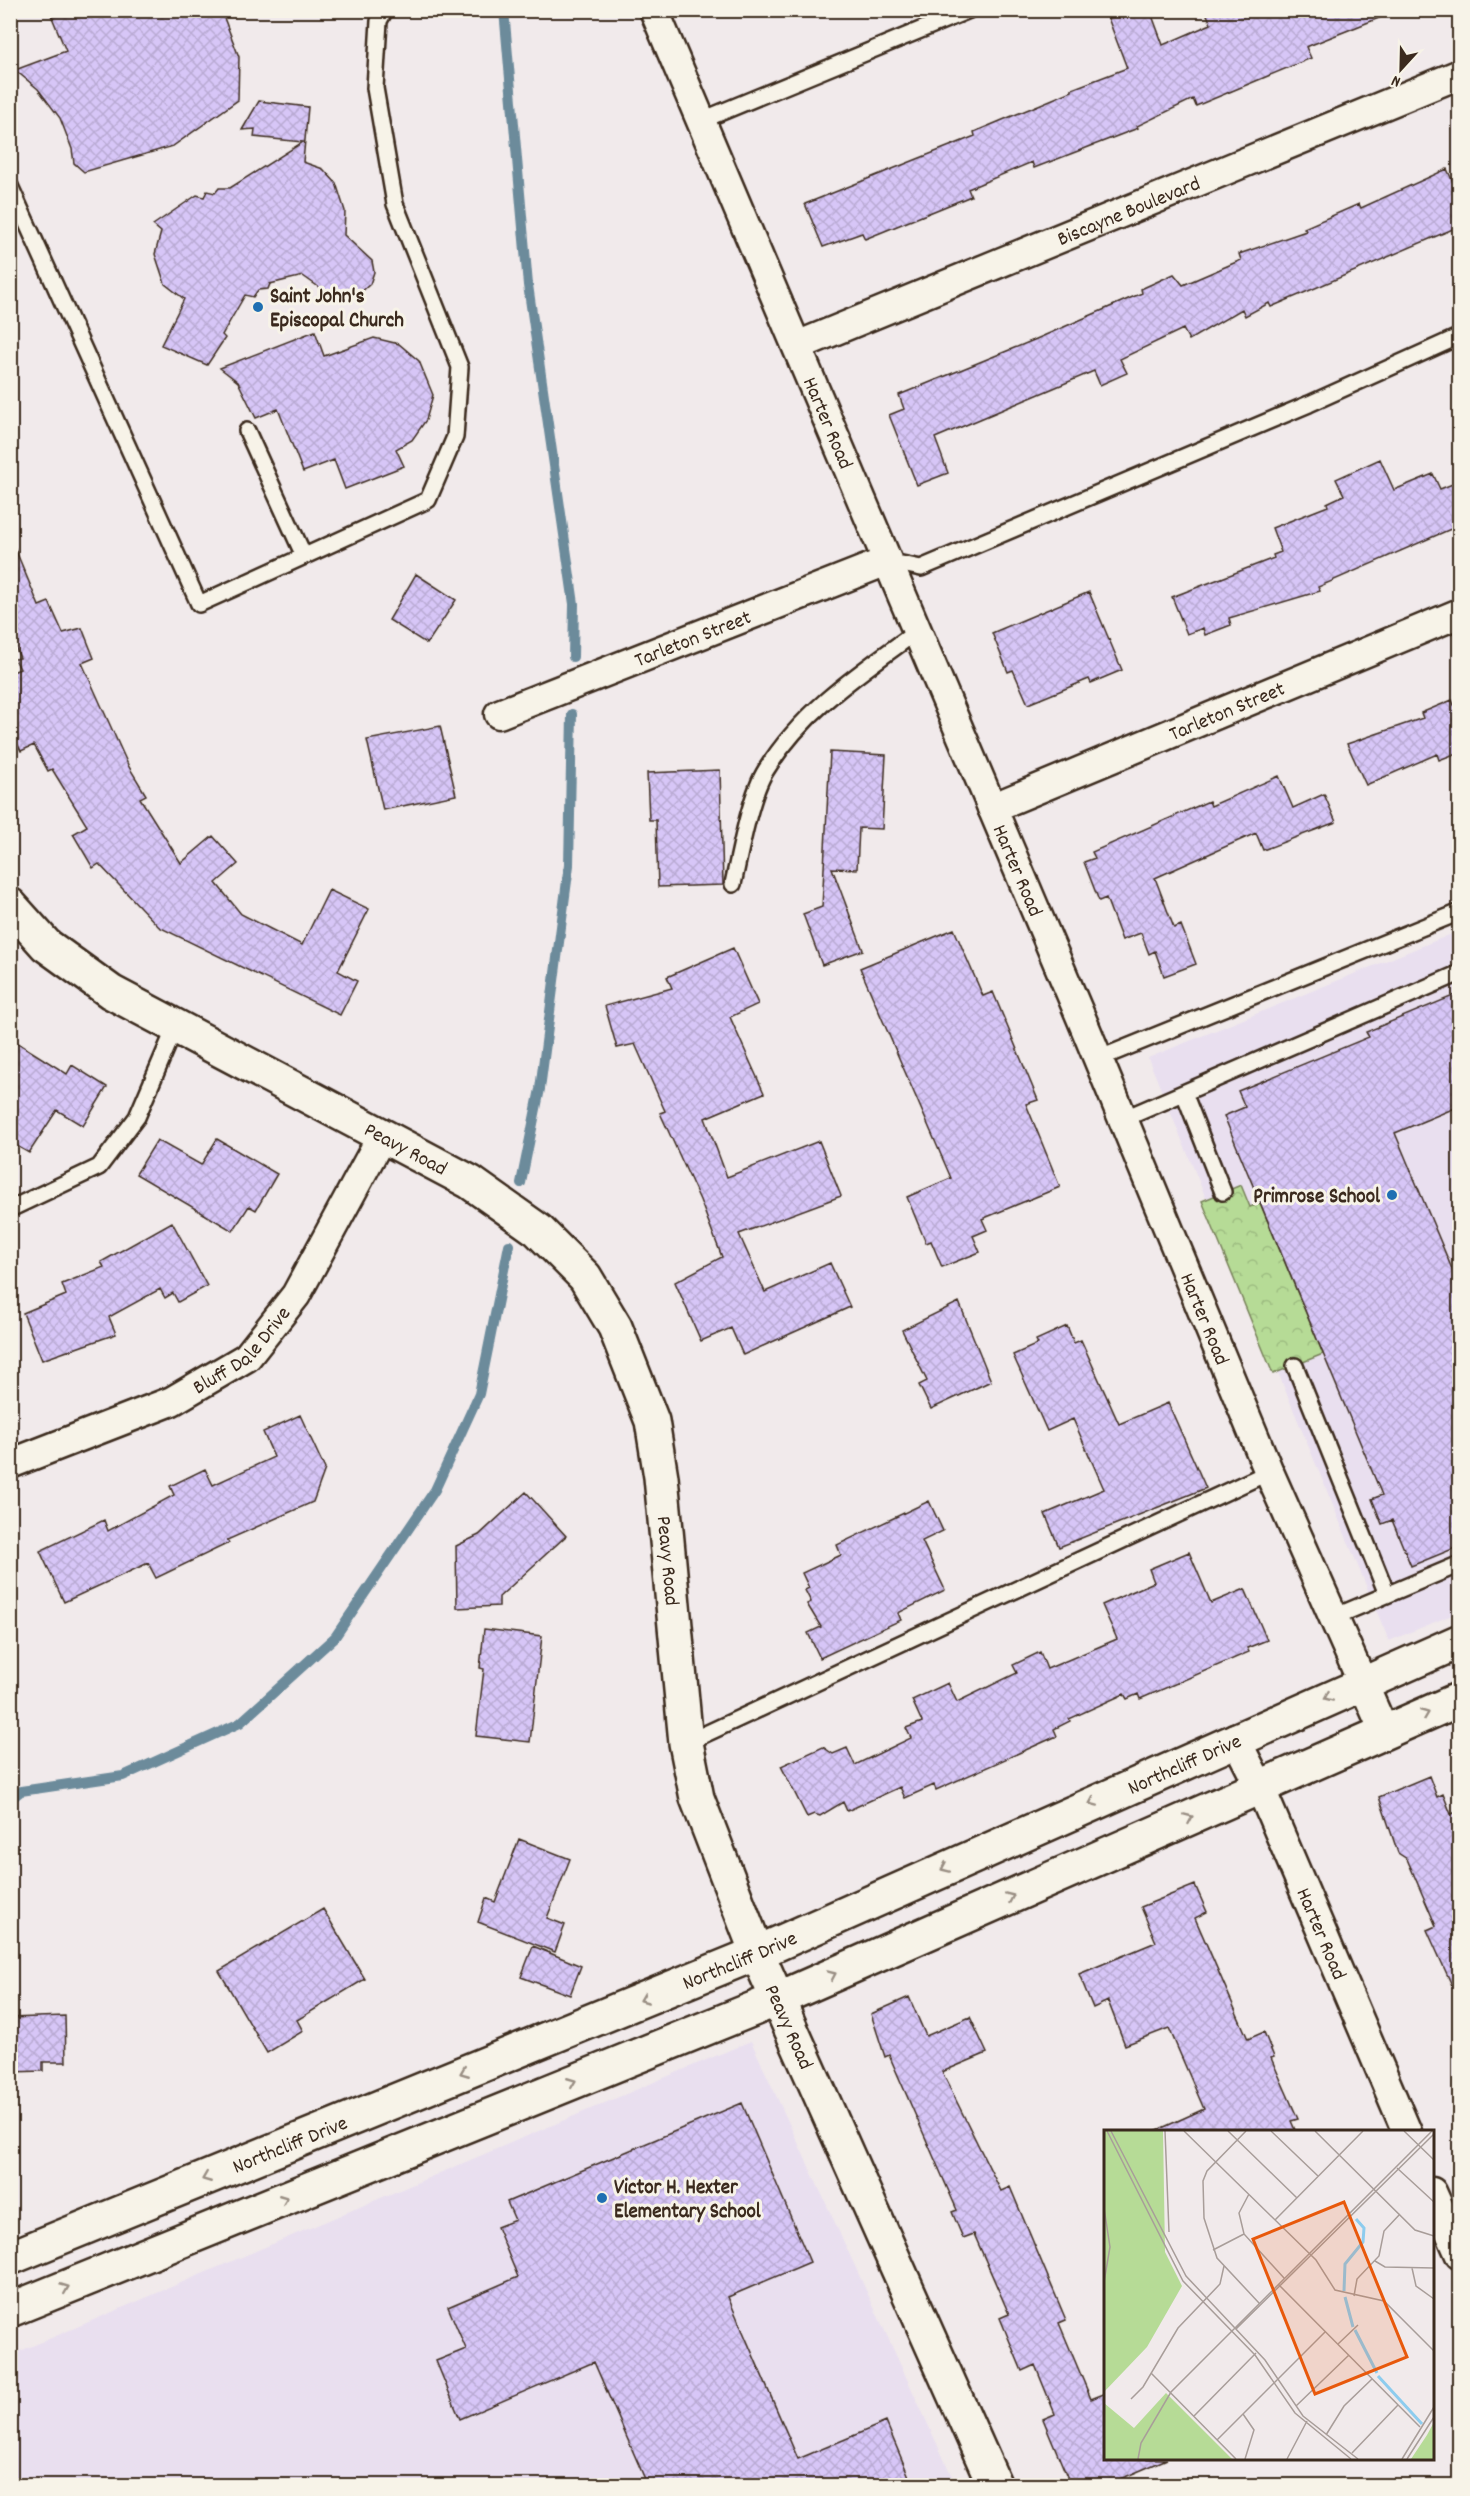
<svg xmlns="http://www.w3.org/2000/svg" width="1470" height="2496" font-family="Dekko,sans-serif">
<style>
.built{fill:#e9dfef}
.park{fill:url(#park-crowns);stroke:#78825a;stroke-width:1.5}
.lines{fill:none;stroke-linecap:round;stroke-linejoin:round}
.stream{stroke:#6c8b9b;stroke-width:10}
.building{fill:url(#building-cross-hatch);stroke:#3b2a1e;stroke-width:1.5}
.service-casing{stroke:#3b2a1e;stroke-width:20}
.minor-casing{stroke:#3b2a1e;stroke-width:33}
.tertiary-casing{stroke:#3b2a1e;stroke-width:38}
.service{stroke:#f7f3e8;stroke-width:15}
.minor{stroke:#f7f3e8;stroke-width:28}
.tertiary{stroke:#f7f3e8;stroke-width:33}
.oneway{stroke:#998e83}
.poi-dot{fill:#1f6fb2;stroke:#f7f3e8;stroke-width:2}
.labels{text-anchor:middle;stroke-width:6;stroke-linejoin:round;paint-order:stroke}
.street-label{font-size:21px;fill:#3b2a1e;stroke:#f7f3e8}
.poi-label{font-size:21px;font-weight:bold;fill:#3b2a1e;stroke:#f7f3e8;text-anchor:start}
.inset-river{fill:none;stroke:#8dccee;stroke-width:3}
.inset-road{fill:none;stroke:#a89d99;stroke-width:1.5}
.view{fill:#e8590c;fill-opacity:0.15;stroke:#e8590c;stroke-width:3}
.inset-edge{fill:none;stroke:#3b2a1e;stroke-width:3}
</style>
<defs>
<pattern id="park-crowns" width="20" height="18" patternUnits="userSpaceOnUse" patternTransform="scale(1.5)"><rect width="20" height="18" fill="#b6db96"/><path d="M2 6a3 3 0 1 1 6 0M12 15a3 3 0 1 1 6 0" fill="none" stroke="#9dbc81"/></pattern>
<pattern id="building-cross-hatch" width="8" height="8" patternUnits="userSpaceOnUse" patternTransform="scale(1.5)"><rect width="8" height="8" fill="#d7c6f7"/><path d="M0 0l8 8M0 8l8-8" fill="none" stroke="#b9aad3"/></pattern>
</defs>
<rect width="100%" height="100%" fill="#f1eaeb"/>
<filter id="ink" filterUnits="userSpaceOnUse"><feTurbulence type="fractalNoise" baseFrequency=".0167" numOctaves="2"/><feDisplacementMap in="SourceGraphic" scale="12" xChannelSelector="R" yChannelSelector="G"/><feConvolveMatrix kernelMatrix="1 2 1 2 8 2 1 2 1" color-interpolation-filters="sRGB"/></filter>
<g filter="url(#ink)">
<!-- built -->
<path class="built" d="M1459,931V1612L1389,1641L1148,1058Z
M751,2041L956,2485L11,2486V2355Z"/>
<!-- park -->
<path class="park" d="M1241,1185L1250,1207L1260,1203L1323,1354L1273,1374L1202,1201Z"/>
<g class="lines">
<!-- stream -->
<path class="stream" d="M504,10L528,285L574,604L573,657
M521,1183L540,1089L569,865L572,714
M10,1800L21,1791L123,1776L240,1723L335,1637L435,1490L479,1394L509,1245"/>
</g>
<!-- building -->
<path class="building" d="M49,10H221L239,57L238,100L173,146L84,172L74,163L72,149L60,118L38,89L15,70L66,51Z
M1105,10H1150L1163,45L1211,24L1205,10L1394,12L1306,47L1311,58L1196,106L1193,99L1137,126L1138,128L1034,168L1032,162L968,189L971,196L865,239L862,233L823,247L805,204L975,136L974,132L1072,91V89L1127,68Z
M259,101L308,107L303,162L323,169L336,183L345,211L344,235L372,261L374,272L370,284L360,293L330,295L303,276L270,284L268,289L258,290L253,297L245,295L222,335L225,338L207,365L161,345L184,299L165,284L155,254L161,232L153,225L197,195L204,197L207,191L215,193L219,188H230L303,142L254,137L255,129L242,130Z
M1447,169L1460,197V226L1271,307L1269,303L1245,316L1242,309L1189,340L1183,329L1120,359L1127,373L1100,385L1094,371L935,438L948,473L917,485L889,415L904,409L899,395L1034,340L1142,293L1141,289L1174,274L1183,285L1241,260L1239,254L1306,231L1304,228L1359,204L1361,208Z
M315,331L324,356L374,338L399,344L419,361L433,395L426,420L412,440L396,449L404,466L345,489L334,460L303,472L278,409L256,418L238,382L220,368Z
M1380,459L1394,490L1433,474L1440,489L1460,481V525L1318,587L1320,591L1229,618L1231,625L1205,635L1203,628L1187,634L1172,597L1274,558L1273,555L1281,552L1272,528L1328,506L1327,503L1344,495L1336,479Z
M11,539L39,606L49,602L63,633L82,628L94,658L82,663L129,767L146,795L140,798L181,863L213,836L238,864L216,883L241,914L302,945L329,890L369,909L338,971L357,981L340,1015L159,927L99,864L93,868L73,834L87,826L52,769L48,771L34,745L21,751L10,729V673L20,669L15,659L20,658L10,635Z
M416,574L456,600L427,644L389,620Z
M1089,592L1122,670L1091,683L1089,679L1028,704L1013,670L1008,672L992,633Z
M1452,700L1454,705L1460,702V752L1439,760L1437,754L1366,785L1347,744L1423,718L1421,713Z
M440,726L456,795L383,810L367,740Z
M830,752L886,755L882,829L859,828L857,869L832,868L863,950L822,965L803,914L822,907Z
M720,770L723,885L658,887L656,820H649L647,773Z
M1279,776L1293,808L1324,794L1336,822L1263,850L1256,833L1155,878L1174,928L1181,925L1196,964L1164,976L1155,951L1149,954L1141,933L1122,940L1106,898L1099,901L1084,862L1095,858L1092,852L1209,801L1211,806Z
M954,929L983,996L993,992L1038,1100L1026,1104L1060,1187L982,1219L987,1230L973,1236L980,1252L942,1267L931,1241L926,1243L907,1197L951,1178L860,968Z
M733,948L758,1004L730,1017L764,1093L705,1118L727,1177L819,1141L841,1196L739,1234L765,1292L830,1263L850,1307L743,1355L731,1328L701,1341L675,1282L722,1257L700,1200L660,1113L665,1111L635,1044L617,1048L605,1006L672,988L667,977Z
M1460,993V1106L1395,1133L1460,1288V1546L1411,1566L1392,1520L1382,1524L1372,1499L1382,1495L1224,1116L1245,1107L1238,1091L1369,1037L1366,1032Z
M10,1038L67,1074L72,1065L107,1087L83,1126L57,1110L29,1153L10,1142Z
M217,1139L277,1174L256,1210L249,1206L233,1231L136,1174L157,1140L201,1165Z
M172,1222L207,1286L178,1302L173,1293L165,1298L160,1289L109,1317L116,1334L42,1360L23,1313L66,1295L62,1284L104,1267L101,1262Z
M959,1302L991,1381L931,1409L919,1385L927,1381L902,1330Z
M1067,1326L1074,1343L1081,1340L1119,1424L1168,1403L1206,1488L1059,1547L1045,1514L1104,1489L1073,1419L1047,1431L1013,1355L1038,1344L1036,1340Z
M300,1415L325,1469L313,1502L227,1540L229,1543L156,1578L148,1563L64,1602L40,1551L104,1520L108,1531L174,1495L170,1486L205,1469L213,1485L274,1457L263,1432Z
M526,1492L566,1536L499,1597V1606L457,1608L456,1546L479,1535Z
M929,1501L943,1531L922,1541L945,1590L898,1613L901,1620L820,1658L808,1633L821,1627L807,1604L811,1602L805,1590L809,1588L802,1573L841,1555L837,1545Z
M1189,1552L1211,1603L1245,1589L1267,1640L1247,1648L1249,1652L1140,1699L1138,1694L1127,1699L1124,1694L1069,1719L1070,1721L1054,1729L1057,1736L936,1790L934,1785L905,1798L900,1787L847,1811L843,1802L820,1816L814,1814L807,1817L781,1766L823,1747L833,1754L847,1748L855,1765L911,1738L906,1728L922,1722L912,1700L948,1683L957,1702L1017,1673L1013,1665L1040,1652L1047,1669L1117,1639L1102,1605L1154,1582L1149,1569Z
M484,1629L542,1636L530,1742L476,1736L484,1669L480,1668Z
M1429,1776L1437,1797L1443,1794L1451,1814L1460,1811V2003L1427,1930L1436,1926L1407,1859L1398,1853L1379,1797Z
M519,1839L570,1859L547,1918L565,1925L555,1952L478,1922L486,1898L495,1902Z
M1195,1885L1207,1912L1195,1918L1248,2039L1264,2032L1274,2057L1271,2058L1298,2119L1291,2121L1296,2132H1153L1204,2109L1169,2028L1125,2045L1108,2001L1093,2008L1079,1974L1156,1942L1141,1907Z
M323,1909L365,1979L297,2020L303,2031L267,2053L219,1971Z
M533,1946L581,1966L570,1995L521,1977Z
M909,1997L926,2036L970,2017L987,2053L942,2072L1001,2191L1010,2187L1066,2320L1059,2323L1091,2399L1106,2393V2458L1167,2459L1104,2486H1071L1043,2419L1055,2414L1035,2365L1022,2371L1000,2318L1009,2314L974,2234L963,2238L952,2212L957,2210L889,2055L885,2057L871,2014Z
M65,2016L66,2062H43V2071L10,2072V2018Z
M742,2103L810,2262L728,2297L798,2459L886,2422L913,2486H648L594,2362L460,2419L436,2361L466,2349L448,2307L518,2277L497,2227L515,2220L507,2202Z"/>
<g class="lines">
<defs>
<path id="service" d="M700,121L969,10
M10,186L199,604L428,500L455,437L460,367L395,204L375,88L379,21L385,10
M247,431L304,556
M887,561L921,568L1309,404L1460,336
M733,884C740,853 750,795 766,770C803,710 861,672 916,632
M1098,1059L1460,912
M1184,1093L1223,1192
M1121,1120L1460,973
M10,1209L99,1167L137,1117L175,1028
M1295,1366L1387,1594
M1334,1617L1460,1564
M686,1743L1269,1472"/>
<g id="minor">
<path id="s1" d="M654,10L1082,1020L1269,1472L1384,1731"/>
<path id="s2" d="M797,346L1460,74"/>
<path id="s3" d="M499,714L887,561"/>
<path id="s4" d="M992,808L1460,613"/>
<path id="s5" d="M10,1464L172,1401L247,1357L296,1295L382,1136"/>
<path id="s6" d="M1235,1738L1260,1787L1407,2132"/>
<path d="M1432,2192L1460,2255"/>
</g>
<g id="tertiary">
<path id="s7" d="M10,905L46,945L111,992L470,1182L538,1230L585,1277L615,1327L652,1421L661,1477L686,1743L697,1798L757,1953L995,2486"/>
<path id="s8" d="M10,2258L757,1953L1460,1641"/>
<path d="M10,2310L778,1999L1460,1699"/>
</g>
</defs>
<!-- service casing -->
<use href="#service" class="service-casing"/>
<!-- minor casing -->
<use href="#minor" class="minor-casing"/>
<!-- tertiary casing -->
<use href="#tertiary" class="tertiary-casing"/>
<!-- service -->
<use href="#service" class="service"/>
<!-- minor -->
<use href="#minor" class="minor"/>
<!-- tertiary -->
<use href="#tertiary" class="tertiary"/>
</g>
<!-- one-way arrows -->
<defs><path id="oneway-chevron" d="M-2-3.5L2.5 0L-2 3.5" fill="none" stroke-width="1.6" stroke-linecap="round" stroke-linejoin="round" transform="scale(1.5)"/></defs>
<g class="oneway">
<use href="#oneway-chevron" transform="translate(1328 1697) rotate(156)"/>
<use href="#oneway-chevron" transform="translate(1425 1714) rotate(-22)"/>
<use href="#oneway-chevron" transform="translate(1093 1802) rotate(156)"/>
<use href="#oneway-chevron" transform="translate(1189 1818) rotate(-24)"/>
<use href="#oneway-chevron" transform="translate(945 1868) rotate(156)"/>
<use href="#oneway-chevron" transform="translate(1010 1897) rotate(-24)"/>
<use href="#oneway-chevron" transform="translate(832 1975) rotate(-24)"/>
<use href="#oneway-chevron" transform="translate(644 1999) rotate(158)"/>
<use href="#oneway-chevron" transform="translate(464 2072) rotate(158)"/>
<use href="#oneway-chevron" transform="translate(572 2082) rotate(-22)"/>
<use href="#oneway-chevron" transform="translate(206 2178) rotate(158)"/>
<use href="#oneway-chevron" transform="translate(284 2199) rotate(-22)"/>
<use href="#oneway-chevron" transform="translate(65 2288) rotate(-22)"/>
</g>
</g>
<!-- markers -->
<g class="poi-dot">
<circle cx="258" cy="307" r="6"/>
<circle cx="1392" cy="1195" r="6"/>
<circle cx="602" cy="2198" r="6"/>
</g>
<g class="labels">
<!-- street labels -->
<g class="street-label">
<text dy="7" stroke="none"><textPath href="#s2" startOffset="358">Biscayne Boulevard</textPath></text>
<text dy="7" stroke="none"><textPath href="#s1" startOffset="448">Harter Road</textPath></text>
<text dy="7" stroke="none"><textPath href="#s3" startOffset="208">Tarleton Street</textPath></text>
<text dy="7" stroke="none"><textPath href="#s4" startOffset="254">Tarleton Street</textPath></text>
<text dy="7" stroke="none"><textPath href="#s1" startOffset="934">Harter Road</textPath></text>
<text dy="7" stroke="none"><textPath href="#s7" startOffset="468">Peavy Road</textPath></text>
<text dy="7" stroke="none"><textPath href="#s1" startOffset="1420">Harter Road</textPath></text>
<text dy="7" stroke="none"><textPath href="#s5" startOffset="261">Bluff Dale Drive</textPath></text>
<text dy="7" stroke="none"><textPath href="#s7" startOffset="990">Peavy Road</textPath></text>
<text dy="7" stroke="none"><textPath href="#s8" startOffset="1274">Northcliff Drive</textPath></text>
<text dy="7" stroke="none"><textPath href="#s6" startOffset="214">Harter Road</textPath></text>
<text dy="7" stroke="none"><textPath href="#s8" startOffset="788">Northcliff Drive</textPath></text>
<text dy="7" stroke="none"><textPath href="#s7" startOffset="1476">Peavy Road</textPath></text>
<text dy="7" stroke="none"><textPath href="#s8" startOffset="302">Northcliff Drive</textPath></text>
</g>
<!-- poi labels -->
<g class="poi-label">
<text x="270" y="302">Saint John's<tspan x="270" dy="24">Episcopal Church</tspan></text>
<text x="1380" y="1202" text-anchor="end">Primrose School</text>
<text x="614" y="2193">Victor H. Hexter<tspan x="614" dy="24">Elementary School</tspan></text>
</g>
</g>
<!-- overview -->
<g transform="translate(1104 2130)">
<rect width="330" height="330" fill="#f1eaeb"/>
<path d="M0,1H59L61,122L78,156L43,217L0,262ZM62,263L128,329H0V273L30,298ZM330,292V329H307L323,305Z" fill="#b6db96"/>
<path class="inset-river" d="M240,161L241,134L259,112L260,98L252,89M241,167L249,197M251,200L273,243M274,246L318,294"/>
<path class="inset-road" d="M3,1L79,151L151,225L191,283L247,329M7,1L82,146L161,230L199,286L254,329M61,1L65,102M80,1L212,130L231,160L280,171L330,221M124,1L193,68M142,1L103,41L99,51L100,88L113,128L155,173M167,1L214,46M211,1L311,100L330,106M300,1L330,30M293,38L330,72M145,64L135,83L140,104L180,148M0,78L6,117L0,152M171,90L259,1M109,120L140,104M271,131L281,137L330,138M308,138L312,156L330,169M175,155L316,297M250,166L253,149L275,126L280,101L296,84M132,199L330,4M234,214L254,195M47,243L132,329M27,269L39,257L74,198L116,154L120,136M192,276L245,225M139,284L150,300L141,329M90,286L152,223M222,305L240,276L268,249M113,310L221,202M248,323L294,275M34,329L37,313L67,262L328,1M183,329L203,291M298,329L330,277M303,329L330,287"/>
<path class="view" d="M240,72L303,227L211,264L149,109Z"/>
<rect width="330" height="330" class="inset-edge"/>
</g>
<!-- margin -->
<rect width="1470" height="2496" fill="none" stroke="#f7f3e8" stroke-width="36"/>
<rect x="18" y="18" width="1434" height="2460" fill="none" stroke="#3b2a1e" stroke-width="2" filter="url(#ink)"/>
<!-- north arrow -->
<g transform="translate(1401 69) rotate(202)" stroke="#f7f3e8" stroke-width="4.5" paint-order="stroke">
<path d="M0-4.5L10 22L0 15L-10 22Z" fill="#3b2a1e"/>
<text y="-9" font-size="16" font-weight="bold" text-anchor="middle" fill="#3b2a1e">N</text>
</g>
</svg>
